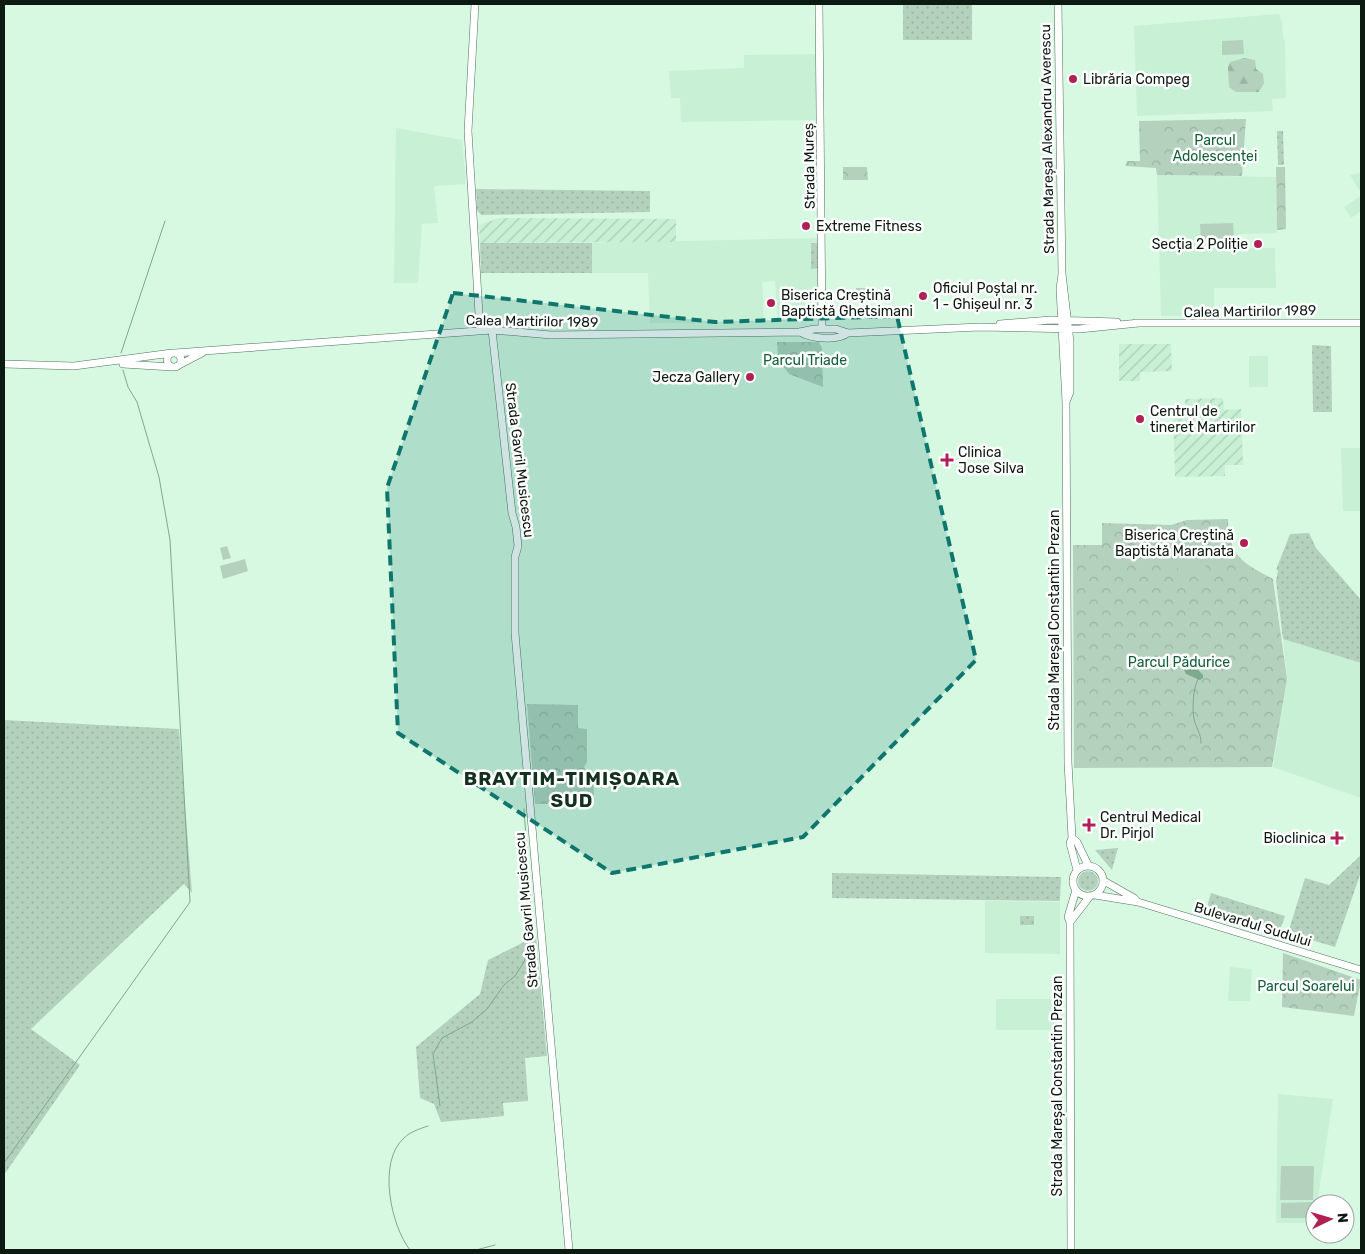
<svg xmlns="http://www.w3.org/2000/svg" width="1365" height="1254" font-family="Rubik,sans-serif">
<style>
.built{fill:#c7f0d4}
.industrial{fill:url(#industrial-furrows)}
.grass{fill:url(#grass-dots)}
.forest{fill:url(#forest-firs)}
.park{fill:url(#park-crowns)}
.pitch{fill:#b4d1be}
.water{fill:url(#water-ripples)}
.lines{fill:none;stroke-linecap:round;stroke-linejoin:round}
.stream{stroke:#7caa8c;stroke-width:1}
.secondary-casing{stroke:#516f5b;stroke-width:8}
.secondary{stroke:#fff;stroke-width:7}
.marked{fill:#0f766e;fill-opacity:0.2;stroke:#0f766e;stroke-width:4;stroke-dasharray:10 6;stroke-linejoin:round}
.poi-dot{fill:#b02054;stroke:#fff;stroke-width:2}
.labels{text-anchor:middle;stroke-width:5;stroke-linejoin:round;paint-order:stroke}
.poi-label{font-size:14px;fill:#0d1a12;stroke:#fff;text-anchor:start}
.street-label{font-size:14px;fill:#0d1a12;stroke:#fff}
.park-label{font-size:14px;fill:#125f39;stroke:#fff}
.district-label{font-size:19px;font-weight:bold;letter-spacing:1px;fill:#14301f;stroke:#fff}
</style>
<defs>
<pattern id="industrial-furrows" width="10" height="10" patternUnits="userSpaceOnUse" patternTransform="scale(1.25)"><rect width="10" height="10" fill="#c7f0d4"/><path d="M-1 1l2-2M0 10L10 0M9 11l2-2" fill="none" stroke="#aacdb5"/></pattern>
<pattern id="grass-dots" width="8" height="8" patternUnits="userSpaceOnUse" patternTransform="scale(1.25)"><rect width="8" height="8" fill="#b4d1be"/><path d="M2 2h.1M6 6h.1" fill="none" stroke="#9ab3a2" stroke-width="1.8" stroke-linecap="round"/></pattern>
<pattern id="forest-firs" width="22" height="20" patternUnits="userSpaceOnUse" patternTransform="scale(1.25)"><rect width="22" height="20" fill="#b4d1be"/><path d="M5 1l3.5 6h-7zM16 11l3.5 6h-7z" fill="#9ab3a2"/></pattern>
<pattern id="park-crowns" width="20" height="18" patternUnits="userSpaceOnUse" patternTransform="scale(1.25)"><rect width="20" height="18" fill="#b4d1be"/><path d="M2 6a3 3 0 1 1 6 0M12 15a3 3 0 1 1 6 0" fill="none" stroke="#9ab3a2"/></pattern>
<pattern id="water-ripples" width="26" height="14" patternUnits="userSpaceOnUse" patternTransform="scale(1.25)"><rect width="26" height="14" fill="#7caa8c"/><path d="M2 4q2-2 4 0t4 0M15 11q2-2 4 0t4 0" fill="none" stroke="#648a71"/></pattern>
</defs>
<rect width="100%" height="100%" fill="#d7f9e2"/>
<!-- built -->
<path class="built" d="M1279,14L1282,22L1283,39L1285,40L1286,98L1272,99L1273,111L1137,116L1134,26Z
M819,54V120L681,122L680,98H671L669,71L744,68V55Z
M396,128L462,140L466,184L434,186L438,223L422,224L418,283H394Z
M1361,173V193L1350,175Z
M1157,175L1276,177L1277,233L1239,234L1240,248H1275L1276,288H1214V315L1161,316Z
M1361,196V211L1351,218L1344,207Z
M821,238L822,319L778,321L775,281L762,282L764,322L650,323L648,273H592V243Z
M1249,356H1268V387H1249Z
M1341,448H1361V511H1343Z
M1283,639L1361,663V798L1273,767L1287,679Z
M985,901L1060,902V954L985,953Z
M1230,967L1252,969L1250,1001H1228Z
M996,999H1061V1030H996Z
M1278,1094L1333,1099L1317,1204H1315V1223H1276Z"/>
<!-- industrial -->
<path class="industrial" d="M499,218L676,219V242L480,243L479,225Z
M1119,344H1171L1172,371L1140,372V381H1119Z
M1223,398L1224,410L1241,409L1243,465H1225V476L1175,477L1173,410L1185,409V399Z"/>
<!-- grass -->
<path class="grass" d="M903,4H972V40H903Z
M1277,131H1283L1284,165H1278Z
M476,189L650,191V212L481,215L477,210Z
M480,243H592V273H481Z
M811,243H819V268L811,269Z
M1312,345L1331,346L1332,412H1313Z
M1309,533L1316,548L1361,600V663L1283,639L1276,581L1278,570H1276L1290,534Z
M4,720L179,729L192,893L184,884L31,1029L80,1065L4,1175Z
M1118,848L1112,870L1095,850Z
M1361,855V872L1335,947L1288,933L1305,878L1329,885Z
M1078 881a10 10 0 1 1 20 0a10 10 0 1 1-20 0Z
M832,873L1061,877L1060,901L832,898Z
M1211,893L1285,916L1280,930L1207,907Z
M1020,916H1034V925H1020Z
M536,936L547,1056L525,1058L528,1101L503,1103L504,1116L441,1122L434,1104L420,1098L416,1047L480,994L488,960Z"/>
<!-- forest -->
<path class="forest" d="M1244,58L1255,60L1256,69L1263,74L1264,83L1259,92H1236L1229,87L1228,67L1230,62Z"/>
<!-- park -->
<path class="park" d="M1246,119L1242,176L1157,175L1156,168L1125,166L1127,161H1140L1139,121Z
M843,167H867L868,180H843Z
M1276,167H1285L1286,229L1277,230Z
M856,288H875V300H856Z
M777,342H819L822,348L823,387L789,374L778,359Z
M1228,519C1229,557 1242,562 1273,579L1287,679L1272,767L1074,768L1073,545H1102V523L1171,525L1187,520Z
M527,704L578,705V728L587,729V762L584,767L586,771L593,772L594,803L535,804Z
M1283,953L1361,980L1354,1016L1282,1007Z"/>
<!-- pitch -->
<path class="pitch" d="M1243,40L1244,54L1222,55V41Z
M1141,121H1162V131L1141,132Z
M1162,133V145L1142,146L1141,134Z
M1233,223L1234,240L1201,242L1200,224Z
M227,546L231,558L223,560L220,548Z
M1205,552L1206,571L1178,572V553Z
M245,559L248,571L223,579L220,566Z
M1281,1166H1314L1313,1200H1280Z
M1312,1202L1313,1218H1281V1203Z"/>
<!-- water -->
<path class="water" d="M1186,666L1195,667L1203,675V678L1200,680L1186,674L1183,668Z"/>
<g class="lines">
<!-- stream -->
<path class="stream" d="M121,353L165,221
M1198,679C1193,689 1192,708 1194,719C1196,728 1201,733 1201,743
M524,809L531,909
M440,1106L433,1054L442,1038L472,1022L487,1009L504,985L515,976L524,962L531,941
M4,1163L190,902L170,540L159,477L137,402L128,387L123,370
M410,1250C391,1226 377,1162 404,1138C410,1132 419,1129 428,1126
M476,1250L495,1245"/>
<defs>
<path id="secondary" d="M475,4L468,131L480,331
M819,4L822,329
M1058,4L1062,274L1070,342V392L1066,402
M1062,274L1060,289L1066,402L1068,762L1072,838L1070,843L1077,870
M1135,323H1361
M1000,324L1051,320L1117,322
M492,330L512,513L516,527L518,546L515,557V633L569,1250
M800,332C812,339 837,341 848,333
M175,353L492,330L551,335L800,332L814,329H836L848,333L980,327L1079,329L1139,323
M167 360a7 7 0 1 1 14 0a7 7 0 1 1-14 0Z
M4,364L74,366L172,353
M123,364L172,367
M179,365L202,353
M1072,838L1077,842L1088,865
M1073 881a15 15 0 1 1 30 0a15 15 0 1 1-30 0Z
M1104,881L1134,898L1138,902
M1095,895L1138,902L1361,970
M1070,922L1090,896
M1071,1250L1070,922L1068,917L1076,890"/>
</defs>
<!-- secondary casing -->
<use href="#secondary" class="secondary-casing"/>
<!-- secondary -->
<use href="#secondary" class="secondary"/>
</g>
<!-- marked area -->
<path class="marked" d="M453,293L715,322L897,316L976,660L803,837L612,873L398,733L387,488Z"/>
<!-- markers -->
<g class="poi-dot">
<circle cx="1073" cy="79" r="5"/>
<circle cx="806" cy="226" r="5"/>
<circle cx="1258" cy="244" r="5"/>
<circle cx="923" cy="296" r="5"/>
<circle cx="771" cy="303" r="5"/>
<circle cx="750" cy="377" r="5"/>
<circle cx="1140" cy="419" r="5"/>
<path d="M944.5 452.5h5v5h5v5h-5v5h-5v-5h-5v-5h5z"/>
<circle cx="1244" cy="543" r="5"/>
<path d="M1086.5 817.5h5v5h5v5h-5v5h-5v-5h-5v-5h5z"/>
<path d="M1334.5 830.5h5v5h5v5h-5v5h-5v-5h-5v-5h5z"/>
</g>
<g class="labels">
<!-- poi labels -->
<g class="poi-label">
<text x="1083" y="84">Librăria Compeg</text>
<text x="816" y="231">Extreme Fitness</text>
<text x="1248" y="249" text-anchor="end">Secția 2 Poliție</text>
<text x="933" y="293">Oficiul Poștal nr.<tspan x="933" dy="16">1 - Ghișeul nr. 3</tspan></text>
<text x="781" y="300">Biserica Creștină<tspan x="781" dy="16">Baptistă Ghetsimani</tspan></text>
<text x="740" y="382" text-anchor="end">Jecza Gallery</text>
<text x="1150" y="416">Centrul de<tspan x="1150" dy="16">tineret Martirilor</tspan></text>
<text x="958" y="457">Clinica<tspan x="958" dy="16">Jose Silva</tspan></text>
<text x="1234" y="540" text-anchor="end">Biserica Creștină<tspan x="1234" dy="16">Baptistă Maranata</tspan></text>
<text x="1100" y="822">Centrul Medical<tspan x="1100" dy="16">Dr. Pirjol</tspan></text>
<text x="1326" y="843" text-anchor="end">Bioclinica</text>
</g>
<!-- street labels -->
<g class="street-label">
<text transform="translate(1047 139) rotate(-91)" y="5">Strada Mareșal Alexandru Averescu</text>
<text transform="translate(809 166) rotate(-91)" y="5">Strada Mureș</text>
<text transform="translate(1250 311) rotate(-1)" y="5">Calea Martirilor 1989</text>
<text transform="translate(532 321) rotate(1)" y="5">Calea Martirilor 1989</text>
<text transform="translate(520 460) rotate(83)" y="5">Strada Gavril Musicescu</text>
<text transform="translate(1054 620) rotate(-90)" y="5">Strada Mareșal Constantin Prezan</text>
<text transform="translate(526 910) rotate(-95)" y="5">Strada Gavril Musicescu</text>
<text transform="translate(1253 924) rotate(17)" y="5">Bulevardul Sudului</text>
<text transform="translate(1057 1086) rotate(-90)" y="5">Strada Mareșal Constantin Prezan</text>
</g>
<!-- park labels -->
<g class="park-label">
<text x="1215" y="145">Parcul<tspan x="1215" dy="16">Adolescenței</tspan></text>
<text x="805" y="365">Parcul Triade</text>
<text x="1179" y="667">Parcul Pădurice</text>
<text x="1306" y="991">Parcul Soarelui</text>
</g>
<!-- district labels -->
<g class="district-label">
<text x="572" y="785">BRAYTIM-TIMIȘOARA<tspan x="572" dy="22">SUD</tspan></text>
</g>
</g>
<!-- border -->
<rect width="1365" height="1254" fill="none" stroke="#0d1a12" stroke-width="10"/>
<!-- north arrow -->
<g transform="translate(1330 1219) rotate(85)"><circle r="24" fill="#ffffff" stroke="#9ea3a0"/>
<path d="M0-4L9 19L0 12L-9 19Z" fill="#b02054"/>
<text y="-8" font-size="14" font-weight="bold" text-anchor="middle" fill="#0d1a12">N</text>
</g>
</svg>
